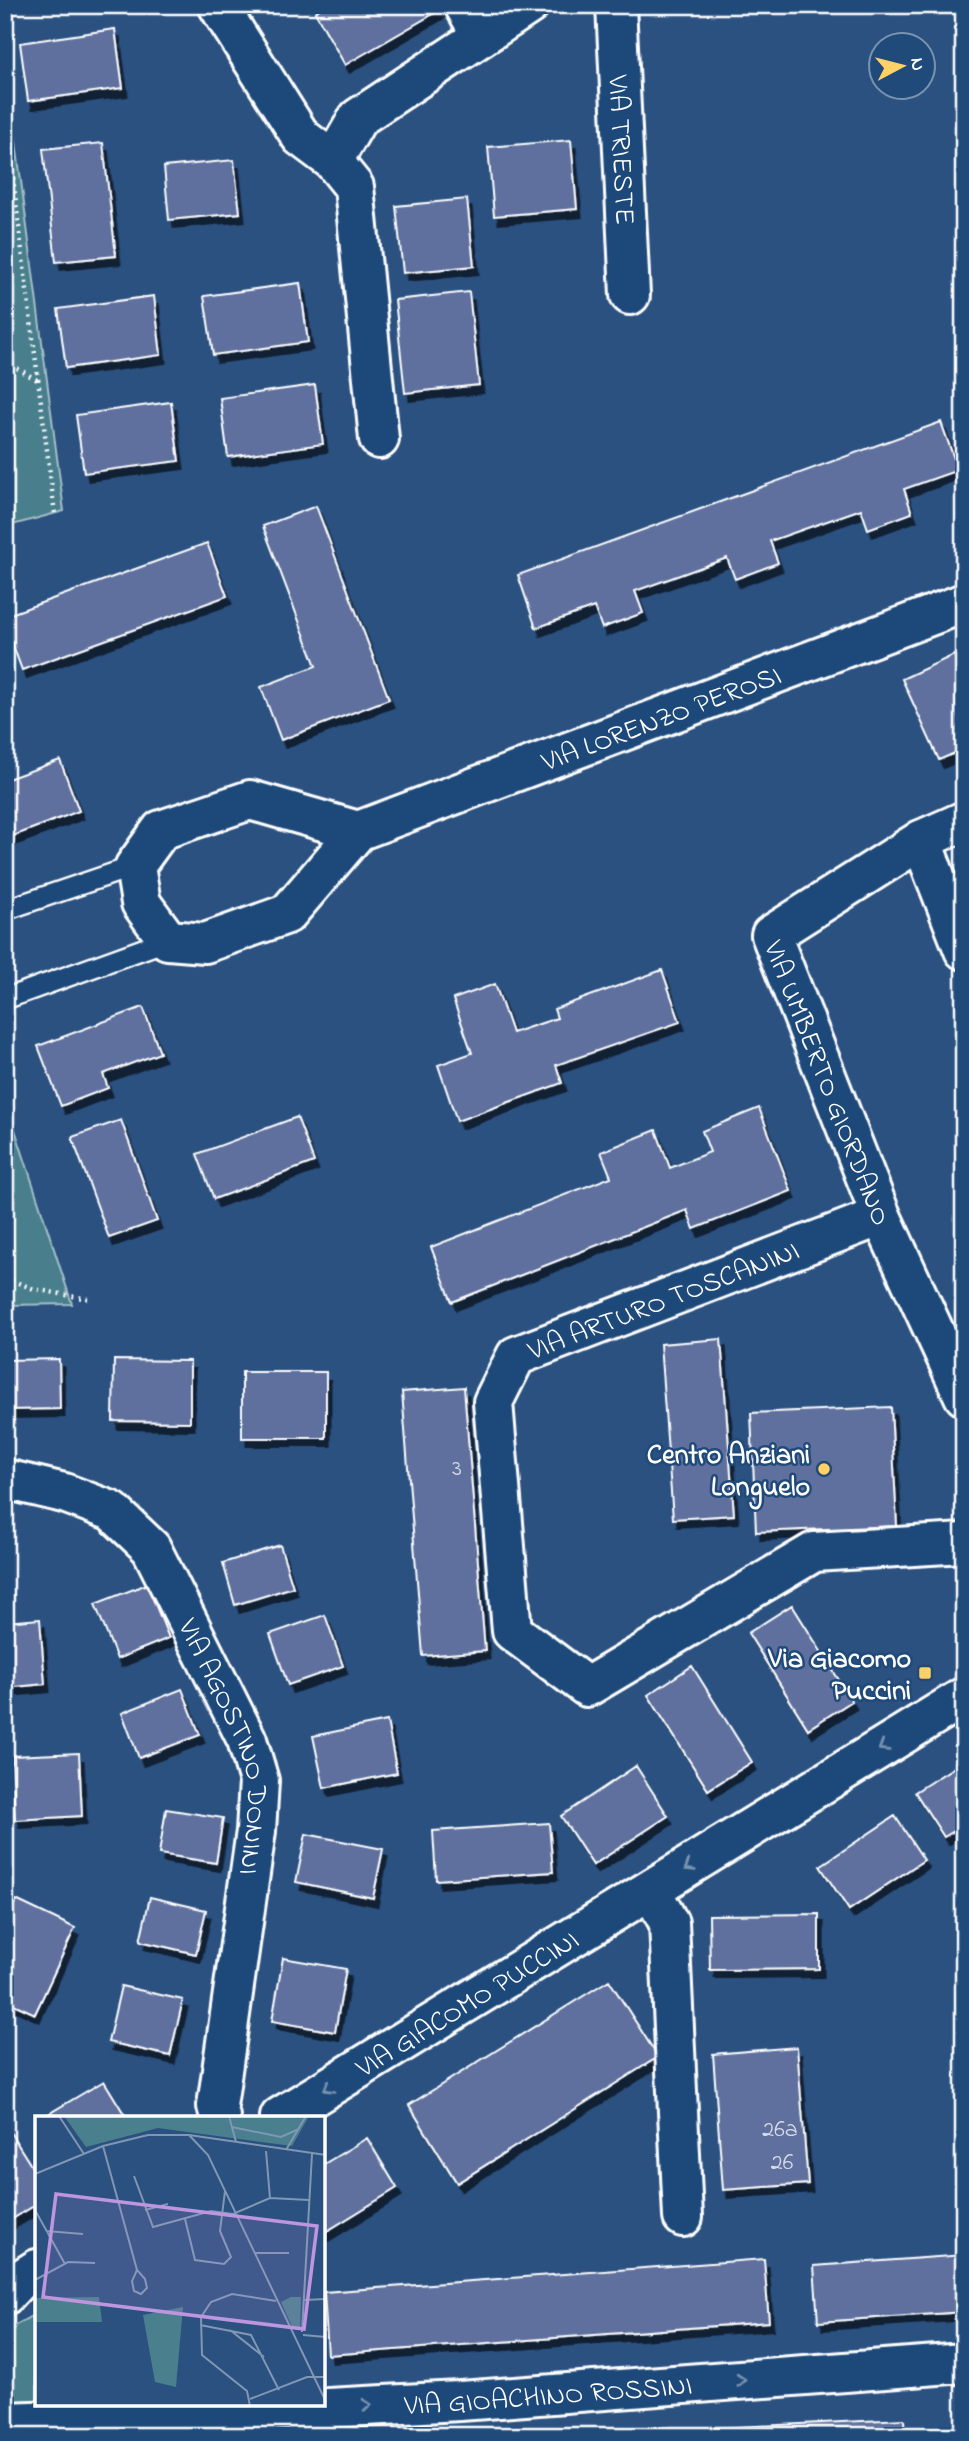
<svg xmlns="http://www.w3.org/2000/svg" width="969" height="2441" font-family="'Indie Flower',sans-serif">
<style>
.green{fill:#4a7f8d;stroke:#a4bfc6;stroke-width:2}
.building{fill:#5f709e;stroke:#fff;stroke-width:2;filter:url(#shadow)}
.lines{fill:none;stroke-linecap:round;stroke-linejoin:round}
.service-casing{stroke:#fff;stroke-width:24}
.minor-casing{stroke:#fff;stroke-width:44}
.path{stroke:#fff;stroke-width:4.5;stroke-dasharray:2 5;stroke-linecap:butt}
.service{stroke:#1f4a7a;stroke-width:19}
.minor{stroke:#1f4a7a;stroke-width:38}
.oneway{stroke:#7992af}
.poi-dot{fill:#ffd166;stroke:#1f4a7a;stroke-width:2.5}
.labels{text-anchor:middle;stroke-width:5;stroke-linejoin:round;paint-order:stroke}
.number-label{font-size:24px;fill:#d7dbe7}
.street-label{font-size:28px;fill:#fff;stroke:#1f4a7a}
.poi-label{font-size:28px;font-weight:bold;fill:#fff;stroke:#1f4a7a;text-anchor:end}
.inset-road{fill:none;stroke:#8097b3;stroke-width:2}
.view{fill:#bd96df;fill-opacity:0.15;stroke:#bd96df;stroke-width:3.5}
.inset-edge{fill:none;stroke:#fff;stroke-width:3.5}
</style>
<defs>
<filter id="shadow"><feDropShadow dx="4.5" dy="8" stdDeviation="0" flood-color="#0009"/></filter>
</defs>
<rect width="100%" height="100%" fill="#2b5181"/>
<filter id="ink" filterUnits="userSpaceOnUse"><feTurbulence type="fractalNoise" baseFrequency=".0143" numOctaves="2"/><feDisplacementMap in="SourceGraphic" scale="14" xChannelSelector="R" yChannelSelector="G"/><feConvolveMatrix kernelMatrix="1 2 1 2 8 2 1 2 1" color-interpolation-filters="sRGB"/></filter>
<g filter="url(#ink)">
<!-- green -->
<path class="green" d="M5,58L64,511L5,527Z
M5,1099L72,1304L5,1305Z
M37,2313V2403L5,2406V2331Z"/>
<!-- building -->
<path class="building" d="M326,5H437L440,10L345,65L315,12Z
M115,29L123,88L28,101L20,43Z
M571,140L577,209L494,216L488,147Z
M103,143L116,256L56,262L43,149Z
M234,160L240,213L169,220L164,167Z
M467,199L474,266L403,273L396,206Z
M300,283L308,342L213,355L204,296Z
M469,292L479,385L405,393L395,300Z
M154,296L161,355L66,368L58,309Z
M315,385L323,444L228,457L220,398Z
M171,402L179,461L84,473L76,415Z
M941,422L958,470L904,489L912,513L868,529L861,509L770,541L778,563L735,579L727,558L635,591L643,613L602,628L594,607L536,628L518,575Z
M316,506L389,699L281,740L261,687L316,666L263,526Z
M207,543L227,596L22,670L5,624V616Z
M954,655L964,676V749L939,760L902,679Z
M60,760L79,811L5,839V780Z
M662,970L680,1022L556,1065L562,1083L457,1121L438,1065L472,1053L453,999L495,984L512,1033L557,1018L554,1009Z
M143,1007L160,1053L103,1074L108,1088L61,1106L38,1046Z
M759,1108L791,1191L694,1229L687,1210L452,1302L431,1247L611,1177L601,1152L656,1130L670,1168L710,1152L702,1131Z
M297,1117L314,1162L214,1199L197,1154Z
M121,1120L157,1221L109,1238L72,1137Z
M721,1339L734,1515L673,1519L660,1344Z
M59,1359L60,1409L5,1410V1360Z
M114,1360L190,1361V1422L113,1421Z
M242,1372H326V1438H242Z
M464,1387L485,1651L423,1656L402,1392Z
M891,1407L897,1526L756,1532L751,1413Z
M280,1545L293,1587L235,1605L223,1563Z
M147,1584L169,1638L117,1659L95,1604Z
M792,1605L852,1701L808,1729L748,1633Z
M325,1615L343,1666L288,1685L270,1634Z
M40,1619L45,1684L5,1688V1622Z
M692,1666L752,1762L708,1790L648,1695Z
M182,1689L200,1735L139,1758L122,1713Z
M387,1721L397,1773L324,1788L313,1736Z
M79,1753L82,1816L15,1820L12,1756Z
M964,1761V1825L944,1837L915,1792Z
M636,1766L668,1816L593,1865L561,1816Z
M166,1809L223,1818L216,1863L159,1854Z
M895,1816L924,1860L849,1910L820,1866Z
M549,1823L553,1872L436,1880L433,1831Z
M306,1834L383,1849L373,1898L296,1882Z
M150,1897L206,1910L196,1954L140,1941Z
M16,1900L75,1928L35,2014L5,2000V1924Z
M819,1914V1969L710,1970L709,1915Z
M283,1958L346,1969L335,2032L272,2021Z
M609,1980L658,2057L457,2183L409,2105Z
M121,1986L183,2000L170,2056L108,2042Z
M797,2047L808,2184L723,2190L713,2054Z
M104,2081L126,2117H46L45,2116Z
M10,2132L37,2175V2204L9,2221L5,2215V2135Z
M367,2138L397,2188L324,2233V2164Z
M964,2255V2312L818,2322L814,2266Z
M764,2259L769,2322L328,2355L324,2292Z
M904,2419L905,2436H612V2433Z"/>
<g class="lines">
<defs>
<path id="service" d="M5,910L135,866
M5,999L168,940"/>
<g id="minor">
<path d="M218,5L301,137L333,161L354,187L379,439"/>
<path d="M464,5L482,36"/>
<path id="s1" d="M616,5L630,295"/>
<path d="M333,161L358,118L529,5"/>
<path id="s2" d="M964,821L921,840L771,935L881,1216L964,1396"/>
<path id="s3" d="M358,831L250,800L161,830L135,866L141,903L168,940L205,943L287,914L358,831L964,603"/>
<path d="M921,840L964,950"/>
<path d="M881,1216L516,1356L493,1402L512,1631L587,1687L814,1552L964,1543"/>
<path id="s4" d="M5,1479L64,1493L112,1511L151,1548L247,1740L259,1781L256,1831L217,2106L220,2117"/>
<path d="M651,1890L669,1923L683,2217"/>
<path id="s5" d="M280,2117L964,1697"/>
<path d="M5,2295L18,2281L37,2269"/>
<path id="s6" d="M5,2422L197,2415L460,2401L964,2363"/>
</g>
</defs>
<!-- service casing -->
<use href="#service" class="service-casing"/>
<!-- minor casing -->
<use href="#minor" class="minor-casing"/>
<!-- path -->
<path class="path" d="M5,115L55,514
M5,361L37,380
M5,1278L34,1289L88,1299"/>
<!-- service -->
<use href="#service" class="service"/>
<!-- minor -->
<use href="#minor" class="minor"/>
</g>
<!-- one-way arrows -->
<defs><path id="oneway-chevron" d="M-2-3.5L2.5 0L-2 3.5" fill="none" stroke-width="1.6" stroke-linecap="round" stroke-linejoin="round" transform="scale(1.75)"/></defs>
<g class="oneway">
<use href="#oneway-chevron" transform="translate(883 1747) rotate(148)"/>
<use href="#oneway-chevron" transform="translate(689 1867) rotate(148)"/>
<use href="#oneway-chevron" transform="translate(328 2088) rotate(148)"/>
<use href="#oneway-chevron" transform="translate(741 2380) rotate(-4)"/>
<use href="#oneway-chevron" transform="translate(367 2405) rotate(-5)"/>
</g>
</g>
<!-- markers -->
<g class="poi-dot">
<circle cx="824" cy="1469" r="7"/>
<rect x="918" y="1666" width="14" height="14" rx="3.5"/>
</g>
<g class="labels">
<!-- number labels -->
<g class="number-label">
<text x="457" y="1475">3</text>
<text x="780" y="2136">26a</text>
<text x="782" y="2169">26</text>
</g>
<!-- street labels -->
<g class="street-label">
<text dy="10" stroke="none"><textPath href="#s1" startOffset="145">VIA TRIESTE</textPath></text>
<text dy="10" stroke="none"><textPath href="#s3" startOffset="891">VIA LORENZO PEROSI</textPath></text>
<text dy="10" stroke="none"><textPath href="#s2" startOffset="383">VIA UMBERTO GIORDANO</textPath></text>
<text transform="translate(663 1299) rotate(-21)" y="10">VIA ARTURO TOSCANINI</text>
<text dy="10" stroke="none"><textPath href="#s4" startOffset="382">VIA AGOSTINO DONINI</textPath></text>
<text dy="10" stroke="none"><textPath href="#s5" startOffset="219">VIA GIACOMO PUCCINI</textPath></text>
<text dy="10" stroke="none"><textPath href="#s6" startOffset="544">VIA GIOACHINO ROSSINI</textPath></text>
</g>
<!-- poi labels -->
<g class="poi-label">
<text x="810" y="1463">Centro Anziani<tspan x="810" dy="32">Longuelo</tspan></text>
<text x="911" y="1667">Via Giacomo<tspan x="911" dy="32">Puccini</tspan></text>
</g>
</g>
<!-- overview -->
<g transform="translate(35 2116)">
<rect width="290" height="290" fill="#2b5181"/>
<path d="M29,0H274L257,30L123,12L51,31ZM64,181L67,206H0V182ZM256,181H266L265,213H258L246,186ZM148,191L141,271L120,266L108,199Z" fill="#4a7f8d"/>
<path class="inset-road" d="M24,0L49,38M194,0L201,26M197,11L246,21L264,13M154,19L173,39L291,286M68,30L102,154L110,163L112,172L106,178L99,175L97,165L102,154M251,34L271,0M231,35L235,82M0,58L68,30L113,19H154L291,39M99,60L118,111L176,95L198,98L235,82L274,84M0,94L30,148M110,94L133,88M150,103L160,144L189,148L196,141L185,115L190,75M11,115L48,118M219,137H254M0,164L33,146L60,147M269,184L291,183M165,209L216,219L244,274M195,214L229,241M267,216L277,38M268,219L291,221M215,283L272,261H291M215,290L212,275L167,239L166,201L176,186L197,178L241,185"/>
<path class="view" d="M21,78L282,110L269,213L8,181Z"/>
<rect width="290" height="290" class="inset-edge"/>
</g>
<!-- margin -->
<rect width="969" height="2441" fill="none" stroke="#1f4a7a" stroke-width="28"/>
<rect x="14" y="14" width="941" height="2413" fill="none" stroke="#fff" stroke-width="2.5" filter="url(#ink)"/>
<!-- north arrow -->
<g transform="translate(902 66) rotate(83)"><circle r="33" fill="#1f4a7a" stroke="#7992af" stroke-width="2"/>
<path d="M0-5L12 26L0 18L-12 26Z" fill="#ffd166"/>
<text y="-10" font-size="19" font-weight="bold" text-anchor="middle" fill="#ffffff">N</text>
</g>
</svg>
